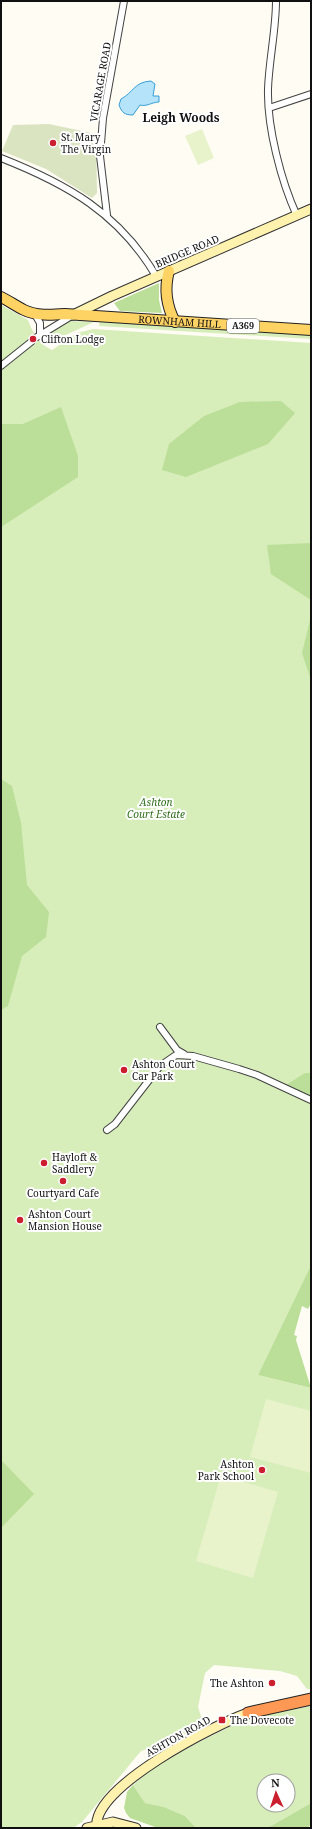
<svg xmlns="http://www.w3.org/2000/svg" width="312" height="1829" font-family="'Noto Serif',serif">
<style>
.green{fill:#d7edba;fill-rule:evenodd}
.forest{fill:#bbdf98}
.cemetery{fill:#dae4c1}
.pitch{fill:#e8f3cc}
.water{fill:#b5e3fa;stroke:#379ed6}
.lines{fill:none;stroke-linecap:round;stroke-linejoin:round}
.street-casing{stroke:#434343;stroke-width:8}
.secondary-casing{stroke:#323232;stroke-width:11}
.primary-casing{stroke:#212121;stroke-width:12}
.highway-casing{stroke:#212121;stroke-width:13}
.street{stroke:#fff;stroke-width:6}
.secondary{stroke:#fff2af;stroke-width:9}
.primary{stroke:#ffd264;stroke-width:10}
.highway{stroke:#fd9954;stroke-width:11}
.poi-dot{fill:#cb1e2e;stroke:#fff;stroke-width:1.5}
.labels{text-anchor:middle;stroke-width:4;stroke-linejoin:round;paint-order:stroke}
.shield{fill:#fff;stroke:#585858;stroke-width:1}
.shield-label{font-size:9px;font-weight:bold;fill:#101010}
.street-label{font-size:10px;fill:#101010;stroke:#fff}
.poi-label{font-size:10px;fill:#101010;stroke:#fff;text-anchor:start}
.park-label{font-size:10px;font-style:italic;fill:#306e1b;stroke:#fff}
.quarter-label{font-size:12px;font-weight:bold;fill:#101010;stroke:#fff}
</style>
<rect width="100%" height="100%" fill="#fffcf4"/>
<!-- green -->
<path class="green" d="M1,305L28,320C32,332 40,345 52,350L77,333L93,329L311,343V1265L258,1375L311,1388V1689H307L297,1676L280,1671L214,1665L205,1673L198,1707L204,1725L167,1743L141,1751L82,1822L73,1828H1Z
M71,321L94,322L59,338L48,333Z
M100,321L311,333V339L99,326Z
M311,1706V1803L271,1826L260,1828H196L185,1816L164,1807L145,1803L133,1785L159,1762L245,1719ZM264,1781H288V1805H264Z"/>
<!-- forest -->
<path class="forest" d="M159,283V300L162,313L120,311L114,303Z
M281,401L295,413L268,444L186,477L162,470L169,444L204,416L240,402Z
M61,407L78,456V477L1,527V424H23Z
M311,543V600L271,574L267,545Z
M311,616V680L302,653Z
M1,779L12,786L21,823L27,885L49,912L46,937L22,956L8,1006L1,1010Z
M305,1073H311V1096L286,1085Z
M311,1265V1303L308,1309L302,1306L294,1335L297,1336L296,1340L311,1388L258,1375Z
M1,1460L34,1494L1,1528Z
M133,1785L145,1803L164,1807L185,1816L196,1828H158L130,1818L126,1813L124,1808L127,1792Z
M311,1803V1825L307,1828H260L271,1826Z"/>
<!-- cemetery -->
<path class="cemetery" d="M49,124L96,134L97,193L92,198L46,169L2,151L13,125Z"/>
<!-- pitch -->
<path class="pitch" d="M202,129L214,158L198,165L185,136Z
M266,1399L311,1411V1473L250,1457Z
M221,1475L278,1492L253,1578L196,1561Z"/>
<!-- water -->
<path class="water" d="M151,81L155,84L153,96H159V102C152,102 147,107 140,105L133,115C125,115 122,113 119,105L121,99C134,92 134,82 151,81Z"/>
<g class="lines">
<defs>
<path id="street" d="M276,1C276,30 269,60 268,89C267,127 281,181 297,216
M269,108L311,94
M1,158C67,184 119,213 156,276
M107,215L100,156L103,118L124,1
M34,313L40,323V335
M37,337L73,315
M1,366L31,342
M160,1027L177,1050L184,1054
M107,1130L115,1124L160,1066L176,1055L193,1056L239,1069L257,1075L311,1100"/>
<path id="secondary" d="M73,315L112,296L311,209
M87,1828L113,1822L136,1828
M97,1828C90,1788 216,1724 248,1713"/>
<g id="primary">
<path d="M169,271C164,289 166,305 175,322"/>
<path id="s1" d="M1,297C9,301 16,306 24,310C36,316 51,315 65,314L311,330"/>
</g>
<path id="highway" d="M248,1713L311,1699"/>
</defs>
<!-- street casing -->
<use href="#street" class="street-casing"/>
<!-- secondary casing -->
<use href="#secondary" class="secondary-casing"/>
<!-- primary casing -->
<use href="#primary" class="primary-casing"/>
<!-- highway casing -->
<use href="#highway" class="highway-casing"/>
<!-- street -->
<use href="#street" class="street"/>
<!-- secondary -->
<use href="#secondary" class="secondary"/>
<!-- primary -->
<use href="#primary" class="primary"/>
<!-- highway -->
<use href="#highway" class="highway"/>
</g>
<!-- markers -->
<g class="poi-dot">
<circle cx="53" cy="143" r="4"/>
<circle cx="33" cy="339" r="4"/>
<circle cx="124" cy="1070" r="4"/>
<circle cx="44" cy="1163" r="4"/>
<circle cx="63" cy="1181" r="4"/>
<circle cx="20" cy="1220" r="4"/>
<circle cx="262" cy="1470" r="4"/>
<circle cx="272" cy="1683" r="4"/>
<rect x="218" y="1716" width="8" height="8" rx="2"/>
</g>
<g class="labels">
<!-- shield labels -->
<rect class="shield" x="227" y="319" width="32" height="14" rx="3"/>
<g class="shield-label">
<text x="243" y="329">A369</text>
</g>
<!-- street labels -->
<g class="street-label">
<text transform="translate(100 82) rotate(-80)" y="4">VICARAGE ROAD</text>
<text transform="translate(187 251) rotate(-23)" y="4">BRIDGE ROAD</text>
<text dy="4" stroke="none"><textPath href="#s1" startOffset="183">ROWNHAM HILL</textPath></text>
<text transform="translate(178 1736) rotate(-29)" y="4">ASHTON ROAD</text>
</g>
<!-- poi labels -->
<g class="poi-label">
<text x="61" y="141">St. Mary<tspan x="61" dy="12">The Virgin</tspan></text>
<text x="41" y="343">Clifton Lodge</text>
<text x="132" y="1068">Ashton Court<tspan x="132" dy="12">Car Park</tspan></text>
<text x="52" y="1161">Hayloft &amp;<tspan x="52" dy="12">Saddlery</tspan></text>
<text x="63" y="1197" text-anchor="middle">Courtyard Cafe</text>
<text x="28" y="1218">Ashton Court<tspan x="28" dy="12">Mansion House</tspan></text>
<text x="254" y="1468" text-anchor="end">Ashton<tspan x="254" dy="12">Park School</tspan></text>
<text x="264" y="1687" text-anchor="end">The Ashton</text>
<text x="230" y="1724">The Dovecote</text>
</g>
<!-- park labels -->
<g class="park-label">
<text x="156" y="806">Ashton<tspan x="156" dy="12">Court Estate</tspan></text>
</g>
<!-- quarter labels -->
<g class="quarter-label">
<text x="181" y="122">Leigh Woods</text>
</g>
</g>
<!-- border -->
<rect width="312" height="1829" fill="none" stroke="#101010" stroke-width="4"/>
<!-- north arrow -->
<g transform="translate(276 1793) rotate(357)"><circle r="19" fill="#ffffff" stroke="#9f9f9f"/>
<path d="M0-3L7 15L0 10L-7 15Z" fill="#cb1e2e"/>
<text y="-6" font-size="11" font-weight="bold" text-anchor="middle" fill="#101010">N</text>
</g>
</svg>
